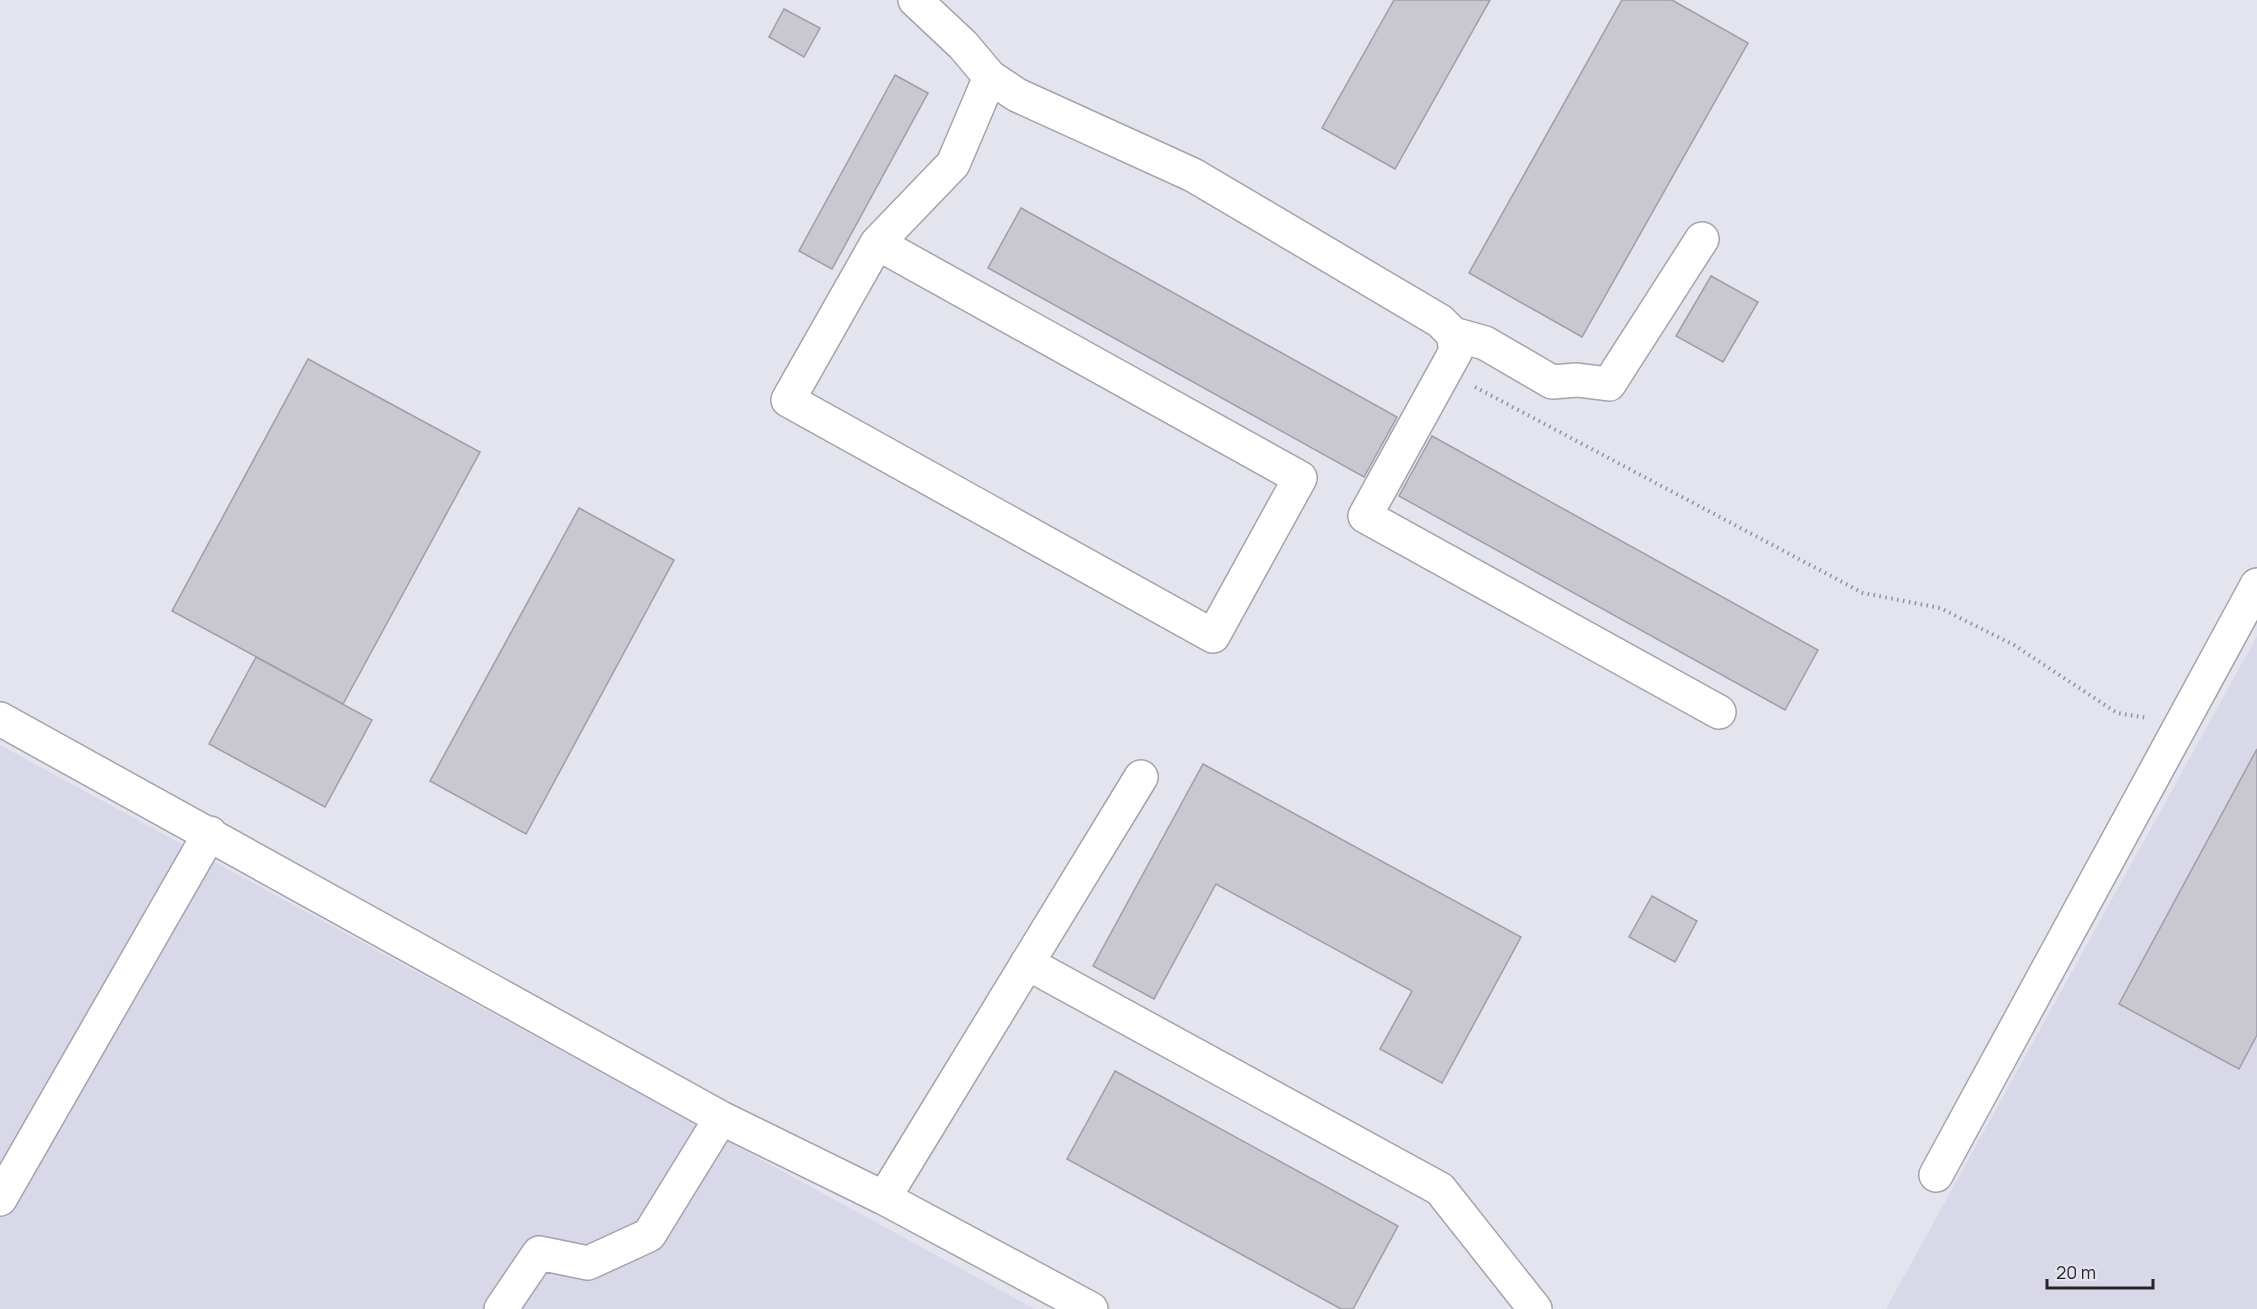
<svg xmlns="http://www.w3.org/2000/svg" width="2257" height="1309" font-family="Manrope,sans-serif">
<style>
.built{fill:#d8d8e9}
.building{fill:#c9c7d0;stroke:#9f9da6;stroke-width:1.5}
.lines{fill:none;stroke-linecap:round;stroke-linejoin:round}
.minor-casing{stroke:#a3a3ad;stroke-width:36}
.path{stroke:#929299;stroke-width:4;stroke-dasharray:1.5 4.5;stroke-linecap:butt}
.minor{stroke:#fff;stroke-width:33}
</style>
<rect width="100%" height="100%" fill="#e3e4ee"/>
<!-- built -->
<path class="built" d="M2257,636V1309H1886Z
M0,745L1035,1309H0Z"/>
<!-- building -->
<path class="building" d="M1394,0H1490L1395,169L1322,128Z
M1622,0H1672L1748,43L1582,337L1469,273Z
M784,9L820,28L804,57L769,37Z
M895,75L928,93L832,269L799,251Z
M1021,208L1397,417L1364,477L988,268Z
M1711,276L1758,302L1723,362L1676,336Z
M308,359L480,452L343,704L172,611Z
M1432,436L1818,650L1785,710L1399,496Z
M579,508L674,560L526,834L430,781Z
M256,657L372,720L325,807L209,744Z
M2257,749V1035L2239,1069L2119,1004Z
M1203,764L1521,937L1442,1083L1380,1049L1412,991L1216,884L1154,999L1093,966Z
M1652,896L1697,921L1675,962L1629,937Z
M1115,1071L1398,1226L1353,1309H1341L1067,1159Z"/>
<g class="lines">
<defs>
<path id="minor" d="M915,0L963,45L990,77L1017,95L1193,175L1440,321L1453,334L1456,351L1365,516L1719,712
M877,243L1300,478L1213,636L788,400L877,243L953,164L990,77
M1453,334L1485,343L1552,382L1577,380L1609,384L1702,239
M0,719L721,1118L884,1198L1091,1309
M1027,963L1440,1189L1535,1309
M1936,1175L2257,585
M884,1198L1141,777
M0,1199L210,833
M501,1309L539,1253L588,1263L649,1235L721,1118"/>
</defs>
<!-- minor casing -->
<use href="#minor" class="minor-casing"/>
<!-- path -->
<path class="path" d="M1475,387L1863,593L1940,608L2014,645L2117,713L2147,718"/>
<!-- minor -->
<use href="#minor" class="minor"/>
</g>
<!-- scale -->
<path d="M2047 1279v9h106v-9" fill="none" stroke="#262629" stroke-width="3"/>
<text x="2056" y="1279" font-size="18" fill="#262629" stroke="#e3e4ee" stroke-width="4.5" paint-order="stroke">20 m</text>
</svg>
